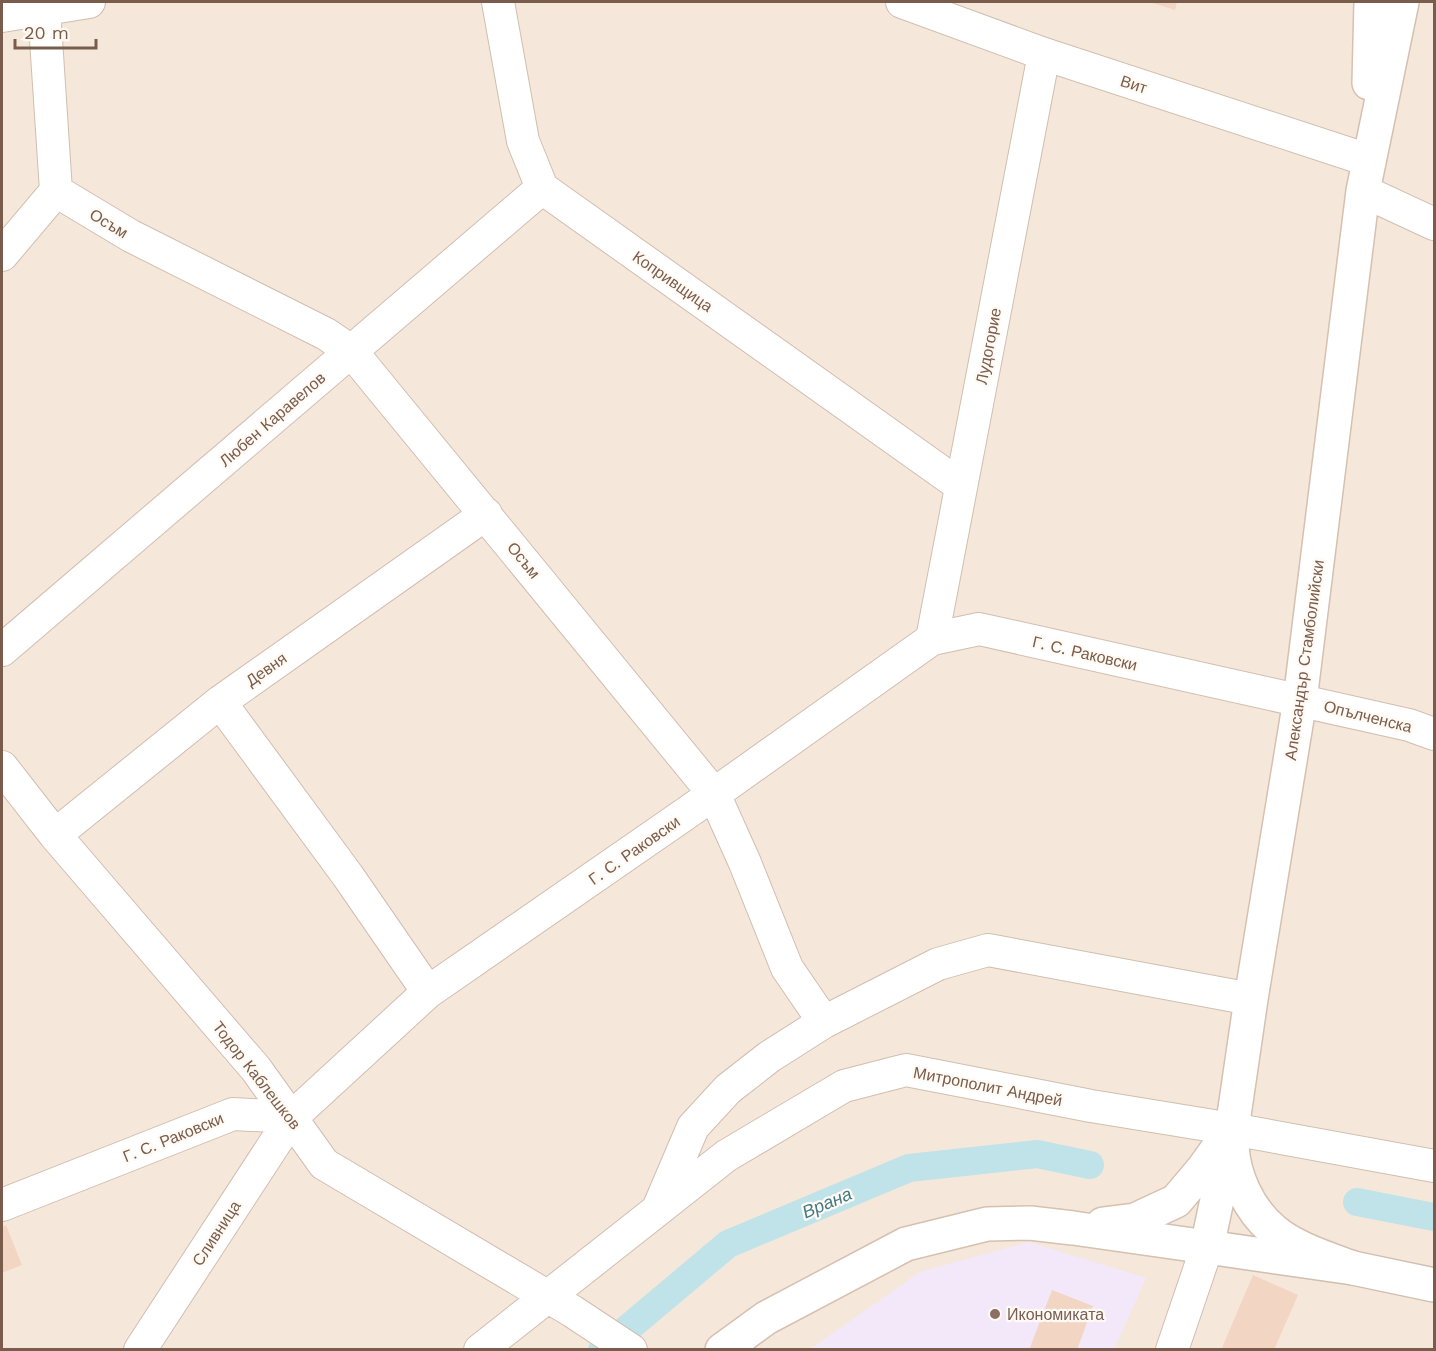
<svg xmlns="http://www.w3.org/2000/svg" width="1436" height="1351" font-family="'Work Sans',sans-serif">
<style>
.residential{fill:#f5e8da}
.education{fill:#f3e8fa}
.lines{fill:none;stroke-linecap:round;stroke-linejoin:round}
.canal{stroke:#bfe3e8;stroke-width:28}
.building{fill:#f3d5c3}
.minor-casing{stroke:#d1beb0;stroke-width:34}
.tertiary-casing{stroke:#d1beb0;stroke-width:36}
.secondary-casing{stroke:#d6c0b0;stroke-width:36}
.minor{stroke:#fff;stroke-width:32}
.tertiary{stroke:#fff;stroke-width:33}
.secondary{stroke:#fff;stroke-width:33}
.education-dot{fill:#8d6e63;stroke:#fffaf3;stroke-width:2}
.labels{text-anchor:middle;stroke-width:4.5;stroke-linejoin:round;paint-order:stroke}
.street-label{font-size:16px;fill:#7a5c4d;stroke:#fffaf3}
.education-label{font-size:16px;fill:#785e54;stroke:#fffaf3;text-anchor:start}
.water-label{font-size:18px;font-style:italic;fill:#437c86;stroke:#fffaf3}
</style>
<rect width="100%" height="100%" fill="#fdf6ec"/>
<!-- residential -->
<path class="residential" d="M2,2H1434V1349H2Z"/>
<!-- education -->
<path class="education" d="M1029,1242L1146,1278L1114,1349L809,1350L920,1272Z"/>
<g class="lines">
<!-- canal -->
<path class="canal" d="M1357,1202L1434,1217
M602,1350L728,1244L909,1168L1037,1154L1090,1165"/>
</g>
<!-- building -->
<path class="building" d="M1149,2H1177L1175,10Z
M6,1225L22,1265L2,1273V1227Z
M1253,1275L1298,1295L1274,1350H1221Z
M1052,1290L1093,1306L1077,1350H1029Z"/>
<g class="lines">
<defs>
<path id="minor" d="M498,2L523,141L542,188L961,486
M902,2L1044,54L1368,160
M44,9L56,191L131,236L326,334L351,351L714,794L745,863L787,968L824,1022
M2,16L89,2
M1363,191L1434,224
M2,255L56,191
M932,639L1044,54
M2,650L542,188
M220,702L348,876L428,992
M2,767L55,835L256,1069L324,1164L572,1311L631,1350
M55,835L220,702L486,514
M2,1205L233,1114L292,1117
M658,1209L693,1127L728,1089L769,1057L824,1022L938,964L988,950L1251,999
M140,1350L292,1117L428,992L714,794L932,639L979,629L1409,725L1434,734
M480,1350L726,1156L844,1086L906,1070L1091,1106L1232,1129L1434,1166
M1172,1350L1207,1247"/>
<path id="tertiary" d="M1207,1247L1353,1268L1434,1285"/>
<path id="secondary" d="M1369,83L1371,2
M1232,1144C1233,1176 1249,1210 1273,1230C1293,1248 1329,1259 1353,1268
M1103,1224L1135,1220L1176,1201L1203,1169L1226,1137
M722,1350L766,1318L906,1244L987,1224L1030,1223L1073,1228L1207,1247L1232,1129L1251,999L1300,700L1363,191L1402,2"/>
</defs>
<!-- minor casing -->
<use href="#minor" class="minor-casing"/>
<!-- tertiary casing -->
<use href="#tertiary" class="tertiary-casing"/>
<!-- secondary casing -->
<use href="#secondary" class="secondary-casing"/>
<!-- minor -->
<use href="#minor" class="minor"/>
<!-- tertiary -->
<use href="#tertiary" class="tertiary"/>
<!-- secondary -->
<use href="#secondary" class="secondary"/>
</g>
<!-- markers -->
<circle class="education-dot" cx="995" cy="1314" r="6"/>
<g class="labels">
<!-- street labels -->
<g class="street-label">
<text transform="translate(1134 84) rotate(18)" y="6">Вит</text>
<text transform="translate(109 223) rotate(31)" y="6">Осъм</text>
<text transform="translate(673 281) rotate(35)" y="6">Копривщица</text>
<text transform="translate(988 346) rotate(-79)" y="6">Лудогорие</text>
<text transform="translate(272 419) rotate(-41)" y="6">Любен Каравелов</text>
<text transform="translate(524 560) rotate(51)" y="6">Осъм</text>
<text transform="translate(1085 653) rotate(13)" y="6">Г. С. Раковски</text>
<text transform="translate(1304 660) rotate(-82)" y="6">Александър Стамболийски</text>
<text transform="translate(266 669) rotate(-35)" y="6">Девня</text>
<text transform="translate(1368 716) rotate(14)" y="6">Опълченска</text>
<text transform="translate(634 850) rotate(-35)" y="6">Г. С. Раковски</text>
<text transform="translate(257 1075) rotate(52)" y="6">Тодор Каблешков</text>
<text transform="translate(988 1086) rotate(11)" y="6">Митрополит Андрей</text>
<text transform="translate(173 1137) rotate(-22)" y="6">Г. С. Раковски</text>
<text transform="translate(216 1233) rotate(-57)" y="6">Сливница</text>
</g>
<!-- education labels -->
<g class="education-label">
<text x="1007" y="1320">Икономиката</text>
</g>
<!-- water labels -->
<g class="water-label">
<text transform="translate(827 1203) rotate(-23)" y="6">Врана</text>
</g>
</g>
<!-- border -->
<rect width="1436" height="1351" fill="none" stroke="#7a5c4d" stroke-width="6"/>
<!-- scale -->
<path d="M15 39v9h81v-9" fill="none" stroke="#7a5c4d" stroke-width="3"/>
<text x="24" y="39" font-size="18" fill="#7a5c4d" stroke="#fffaf3" stroke-width="4.5" paint-order="stroke">20 m</text>
</svg>
